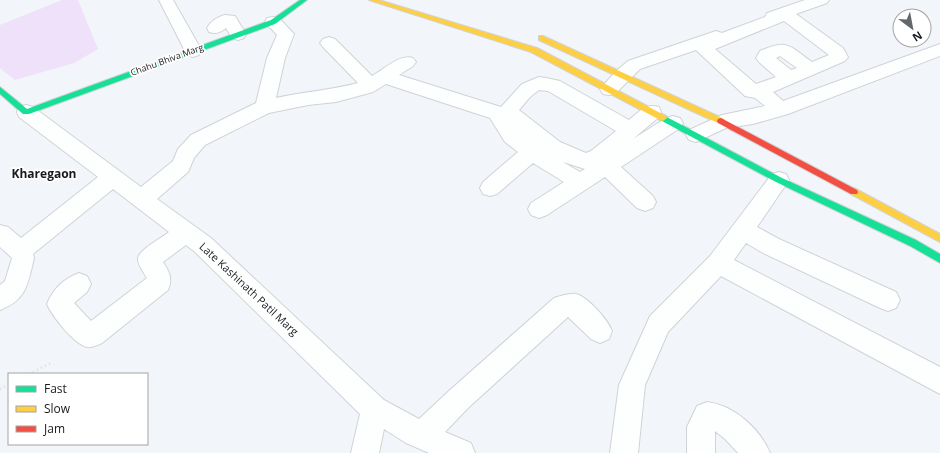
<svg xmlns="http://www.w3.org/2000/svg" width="940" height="453" font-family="'Open Sans',sans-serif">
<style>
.green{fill:#efe1f9}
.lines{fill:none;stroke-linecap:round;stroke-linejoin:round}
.street-casing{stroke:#d0d3d6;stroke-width:2}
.fast-casing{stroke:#d0d3d6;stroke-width:2}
.slow-casing{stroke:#d0d3d6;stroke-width:2}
.jam-casing{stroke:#d0d3d6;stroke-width:2}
.path{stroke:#dddddf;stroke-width:3;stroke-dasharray:1 3.5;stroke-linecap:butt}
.street{fill:#fdfefe;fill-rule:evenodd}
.fast{fill:#16e098;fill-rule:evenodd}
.slow{fill:#ffcf43;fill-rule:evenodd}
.jam{fill:#f24e42;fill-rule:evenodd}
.labels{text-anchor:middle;stroke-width:3.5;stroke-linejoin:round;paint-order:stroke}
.far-street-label{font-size:9px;fill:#181a1c;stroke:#fff}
.street-label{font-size:11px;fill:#181a1c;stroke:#fff}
.neighbourhood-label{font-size:12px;font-weight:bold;fill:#181a1c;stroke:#fff}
</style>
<rect width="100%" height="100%" fill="#f2f5f9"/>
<!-- green -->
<path class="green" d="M62,0H78L98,49L74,63L15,80L0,68V25Z"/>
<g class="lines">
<defs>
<path id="street" d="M159,0H173L202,51L199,55L193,57L187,55Z
M805,0H829L827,3L796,14L843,48L848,57L845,61L773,92L783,101L940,44V56L788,114L753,124L726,128L696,142L689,140L686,135L689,130L722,115L765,106L755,98L745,96L696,50L640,69L615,94L609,95L603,94L600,89L616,71L628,61L710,33L716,31L722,33L765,17L767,13ZM784,21L829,55L812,62C788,45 788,39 760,51L756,58L759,62L776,77L756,84L715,49ZM780,56L797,68L791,70L776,58Z
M225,15L235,16L246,34L244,38L238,40L232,38L226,28C220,33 216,34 209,32L207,28C211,21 217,17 225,15Z
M273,17L279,18L294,34L285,58L276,98C303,92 331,90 358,83L323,47L320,43L323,39L329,37L335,39L372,76C385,69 399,54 413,58L416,62L413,66L399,75L501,107L522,84L539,77L546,78L560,81L629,120C639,112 645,103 659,107L661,112L659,117L633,139L666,118L673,116L680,118L683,123L680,128L621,167L653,196L656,202L653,208L645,211L637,208L605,177L547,215L539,218L531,215L528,209L531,203L564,182L533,163L497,194L490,196L483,194L480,188L483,182L518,152L505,142L490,118L386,84L373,92L336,102L308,105L269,113L205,145L194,158L188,172L157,199L211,238L384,400L419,419L450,390L554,298C561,296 569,293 576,294C588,297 608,320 612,331L609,339L600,343L591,339L568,317L468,408L445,432L471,443L475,453H429L406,443L384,429L379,453H351L360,414L195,252L186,245L163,262C169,271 173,279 168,290L102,343C97,345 92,348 87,347C74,344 52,316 47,304C53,289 63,279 79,273L87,276L91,284L87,292L74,303L91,321L147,278C144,273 137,264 138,258C140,249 162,238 169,232L113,189L33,254L34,258C28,283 27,300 0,310V285L5,281L12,258L0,247V225L8,227L21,238L98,177L19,117L17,112L19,107L26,105L33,107L141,187L173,161L178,149L191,135L256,103L267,58L277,35L265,22L267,18ZM539,90L548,91L616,131L591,151L586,153L560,142L519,110L530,97ZM563,162L585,169L580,172Z
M779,172L786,174L789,180L757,227L779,239L896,292L900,300L896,308L888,311L880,308L763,253L746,243L734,260L940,367V394L721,276L668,332L645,385L638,453H610L619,385L650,316L710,256L772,174Z
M707,402C734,405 760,429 770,453H738L725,439L715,431V453H687V427L697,406Z"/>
<path id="fast" d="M300,0H307L275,24L29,114H23L0,94V87L27,109L271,20Z
M663,115L782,178L916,240L940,254V263L910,246L776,182L660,120L659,118L660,116Z"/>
<path id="slow" d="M369,0H379L537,48L666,116L667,118L663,121L660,120L531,52Z
M539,36H543L724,119L725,121L724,123H718L539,40Z
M854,188L940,234V242L851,194L850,192L851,190Z"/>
<path id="jam" d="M721,118L857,190L858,192L857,194H851L718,123L717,121L718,119Z"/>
</defs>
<!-- street casing -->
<use href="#street" class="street-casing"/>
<!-- fast casing -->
<use href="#fast" class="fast-casing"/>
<!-- slow casing -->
<use href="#slow" class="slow-casing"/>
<!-- jam casing -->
<use href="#jam" class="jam-casing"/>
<!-- path -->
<path class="path" d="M29,374L53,362
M0,389L9,384"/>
<!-- street -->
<use href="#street" class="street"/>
<!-- fast -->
<use href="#fast" class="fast"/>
<!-- slow -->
<use href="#slow" class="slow"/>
<!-- jam -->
<use href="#jam" class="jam"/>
</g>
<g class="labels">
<!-- far-street labels -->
<g class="far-street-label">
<text transform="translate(167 60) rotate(-20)" y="3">Chahu Bhiva Marg</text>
</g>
<!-- street labels -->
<g class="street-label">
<text transform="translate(249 289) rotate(43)" y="4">Late Kashinath Patil Marg</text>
</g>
<!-- neighbourhood labels -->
<g class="neighbourhood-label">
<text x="44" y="178">Kharegaon</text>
</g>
</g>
<!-- legend -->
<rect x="8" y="373" width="140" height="72" fill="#ffffff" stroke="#a3a3a4"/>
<rect x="16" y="386" width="20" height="6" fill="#16e098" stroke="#a3a3a4"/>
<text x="44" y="393" font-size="12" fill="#181a1c">Fast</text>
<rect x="16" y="406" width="20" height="6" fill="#ffcf43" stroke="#a3a3a4"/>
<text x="44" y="413" font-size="12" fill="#181a1c">Slow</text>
<rect x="16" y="426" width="20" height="6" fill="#f24e42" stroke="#a3a3a4"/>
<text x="44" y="433" font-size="12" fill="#181a1c">Jam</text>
<!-- north arrow -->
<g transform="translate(912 28) rotate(148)"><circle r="19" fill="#ffffff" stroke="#a3a3a4"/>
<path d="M0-3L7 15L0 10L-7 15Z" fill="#646769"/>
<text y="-6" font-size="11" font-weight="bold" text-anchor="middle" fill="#181a1c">N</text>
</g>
</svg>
